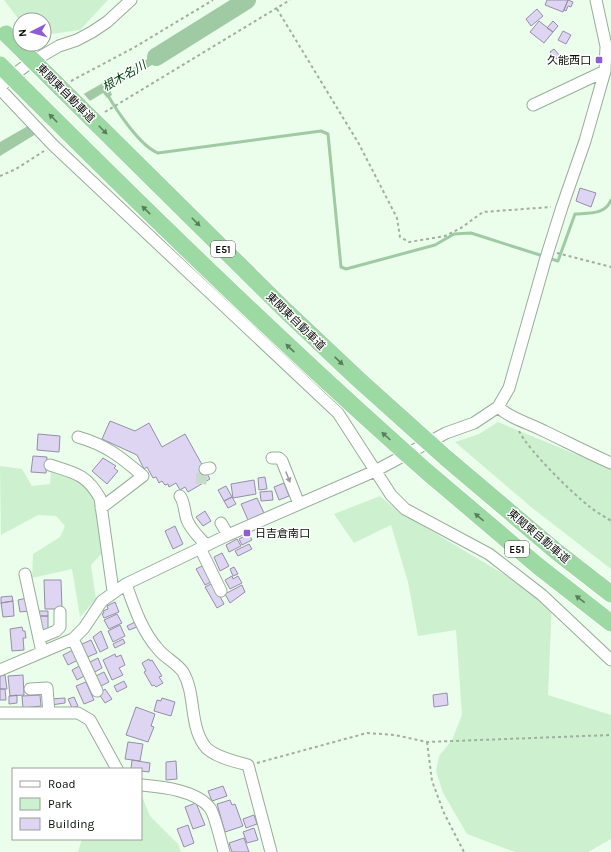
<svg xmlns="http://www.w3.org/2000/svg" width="611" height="852" font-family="Karla,'Noto Sans JP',sans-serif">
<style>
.green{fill:#cdf0cf}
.water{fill:#a0caa4}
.pier{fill:#eafeeb}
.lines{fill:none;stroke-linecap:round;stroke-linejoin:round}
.stream{stroke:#a0caa4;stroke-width:3}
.river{stroke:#a0caa4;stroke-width:18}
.building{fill:#ddd5f2;stroke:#968ea9}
.minor-tunnel{stroke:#c8dac9;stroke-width:11;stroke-dasharray:11 5.5;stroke-linecap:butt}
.minor-casing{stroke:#97ae99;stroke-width:13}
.highway-casing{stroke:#fff;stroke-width:19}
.path{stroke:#9fafa0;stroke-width:2;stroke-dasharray:3 3;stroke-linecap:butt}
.minor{stroke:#fff;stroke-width:11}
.highway{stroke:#9dd9a3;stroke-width:17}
.highway-bridge-casing{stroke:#fff;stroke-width:19;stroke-linecap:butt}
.highway-bridge{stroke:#9dd9a3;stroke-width:17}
.oneway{fill:#5a7e5d}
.oneway2{fill:#9c9f9c}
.poi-dot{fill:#8c5dd7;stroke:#fff;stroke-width:1.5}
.labels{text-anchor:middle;stroke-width:3;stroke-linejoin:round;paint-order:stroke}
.shield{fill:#fff;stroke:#515651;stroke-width:1}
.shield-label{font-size:10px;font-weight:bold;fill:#070e07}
.poi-label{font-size:11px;fill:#070e07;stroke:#fff;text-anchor:end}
.street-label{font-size:11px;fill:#070e07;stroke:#fff}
.water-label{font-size:12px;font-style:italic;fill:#004313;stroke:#fff}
</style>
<rect width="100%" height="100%" fill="#eafeeb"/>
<!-- green -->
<path class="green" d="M4,0H108L80,30L44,35V20L20,21Z
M498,422L611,469V569L531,507L455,442L479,434Z
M0,466L22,469L32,486L50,484L51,472L77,478L94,495L98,506L104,551L91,565L96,599L80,617L72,569L32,578L33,554L60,537L65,526L56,516L38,515L1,535Z
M380,496L398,511L552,603L548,695L611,715V839L588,852H515L467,834L443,793L436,771L439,756L452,740L462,715L456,630L418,636L408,582L391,525L354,543L334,514Z
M141,794L150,816L178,844L181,852H78L82,839H141Z"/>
<!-- water -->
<path class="water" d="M178,40L173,53L110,89L112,95L107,98L103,93L0,156V142L101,84L108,78L125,73Z"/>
<!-- pier -->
<path class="pier" d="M82,92L91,102L47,129L36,119Z"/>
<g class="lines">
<!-- stream -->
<path class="stream" d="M107,94C117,111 140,146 158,153L321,131L328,134L341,267L346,269L435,245L454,234L471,233L543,256
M548,258L558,261L575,214C589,213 605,215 611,200"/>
<!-- river -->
<path class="river" d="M156,57L247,0"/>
</g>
<!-- building -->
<path class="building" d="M547,0H568L563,12L545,5Z
M568,0L573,2L571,7L568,6L566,11L564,10Z
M537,9L543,16L531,26L526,19Z
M539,21L553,32L544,43L530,32Z
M553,21L558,26L553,32L547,28Z
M563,31L571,35L566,44L558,40Z
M554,49L560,56L556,59L550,52Z
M580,188L596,193L591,207L576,201Z
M110,421L135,431L149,423L162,447L185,434L210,479L188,492L185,487L180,490L176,483L169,487L168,484L165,485L162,481L159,483L156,477L153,478L147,467L144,469L137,455L102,439Z
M38,434L60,436L59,452L37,450Z
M33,456L47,457L46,473L31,472Z
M103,458L116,466L114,468L118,471L107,484L92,471Z
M265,477L267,489L259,490L258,478Z
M254,480L256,494L233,498L231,484Z
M284,483L289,496L279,500L274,487Z
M226,486L232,497L224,501L218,490Z
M272,491L273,500L261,501L260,492Z
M232,497L236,504L228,508L224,501Z
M257,498L264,513L248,520L241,504Z
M205,511L211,521L203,526L196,517Z
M175,526L183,544L173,549L165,531Z
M249,534L252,540L242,545L239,539Z
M237,539L241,546L229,552L226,545Z
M249,544L252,549L238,556L235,551Z
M222,553L229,566L220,571L214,557Z
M204,565L213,581L205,585L196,569Z
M234,567L238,574L233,576L230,569Z
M232,576L233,579L238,576L242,583L230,589L225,580Z
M44,580H61L62,609H45Z
M213,583L224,604L217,608L205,587Z
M242,585L245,592L230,603L225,594Z
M12,596L13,601L1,603V597Z
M27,598L29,611L20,612L18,600Z
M13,601L14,616L3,617L1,603Z
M115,602L119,612L104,618L102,614L104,613L103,611L108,609L107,606Z
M37,611H48V616H37Z
M117,614L122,623L109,629L104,620Z
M39,616H48V630H39Z
M135,622L137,627L129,630L127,626Z
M120,625L125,636L113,642L108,631Z
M22,627L23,631H25L26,638H23L24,650L12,651L10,629Z
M101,631L108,648L100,652L93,637Z
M123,639L125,643L115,648L113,644Z
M91,640L97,653L85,658L80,645Z
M73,650L78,660L68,665L63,655Z
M115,654L116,657L121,655L125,665L119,668L123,675L112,680L103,660Z
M98,658L102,668L93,673L88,663Z
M149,659L150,661L152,660L162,676L159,677L163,683L156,687L154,685L152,686L144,672L146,671L142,663Z
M81,665L86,675L77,680L72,670Z
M104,672L109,682L99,687L94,677Z
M5,675L7,689H0V676Z
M23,675L24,695L10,696L8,676Z
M124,681L127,687L117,692L114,686Z
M86,682L94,700L84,704L76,686Z
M0,689H5L6,700H0Z
M105,689L112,699L105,703L99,694Z
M447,693L448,705L434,707L433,695Z
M17,695V703L9,704V696Z
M40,695L41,706L23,708L22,696Z
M74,697L78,706L72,708L68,699Z
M65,698V703L51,705L50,699Z
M162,698L175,702L171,716L154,711L157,700L161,701Z
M136,707L155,714L151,726L154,727L148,742L126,735Z
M128,742L143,744L140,761L125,759Z
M132,760L150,763L149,772L141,771V769H131Z
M176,761L177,779L166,780V762Z
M223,786L227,796L212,801L208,791Z
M230,800L232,805L235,804L243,826L225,832L217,804Z
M196,803L205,825L193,829L185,807Z
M254,815L257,824L246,828L243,819Z
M188,825L194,843L184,847L177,829Z
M254,828L258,840L247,843L243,832Z
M244,838L249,852H232L229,843Z"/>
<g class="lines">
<!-- minor-tunnel -->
<path class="minor-tunnel" d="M201,484L202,471L205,469"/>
<defs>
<path id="minor" d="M0,88L6,81L28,64L59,46L77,40L92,32L107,22L131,0
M0,89L53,145L338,413L391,495L405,509L489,554L542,595L611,660
M533,105L605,71
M498,407C511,419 529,423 544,431C567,442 588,453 611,463
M78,437C106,445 121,457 143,476L101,508
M272,458H279L282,461L299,504
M50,465C75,473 86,474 100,498L113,591
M205,469L210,468
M180,496C185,503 184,512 187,520C191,530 199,537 206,545
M221,523L228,535
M200,548L221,591
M25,574L42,652
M126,584C134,607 142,631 158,649C165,658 177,663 183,672C196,694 189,723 204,745C211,756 236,762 248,765L271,852
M39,638L56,631L60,627V612
M73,639L97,691
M0,670L73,639L84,628L102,601L126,584L228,535L375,471L446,433L474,423L498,407L509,388L545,261L562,207L585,141L605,71L606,46L596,0
M30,689L47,688L49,713
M0,713H78L90,720L117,769
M141,785C162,787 196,790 210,808C215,815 221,842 224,852"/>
<path id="highway" d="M446,458L557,552L611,594
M426,471L538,566L611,623"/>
</defs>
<!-- minor casing -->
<use href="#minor" class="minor-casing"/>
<!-- highway casing -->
<use href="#highway" class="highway-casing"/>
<!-- path -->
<path class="path" d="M277,9L359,144L397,218L400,237L409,242L445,236L461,228L483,212L551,207
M71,81L135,47L213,0
M105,112L290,0
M0,176L16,169L44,151
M557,253L611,267
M519,431C528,450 573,494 590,507C596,512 604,516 611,521
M427,742L432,781L444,813L464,852
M257,763L367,733L395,735L427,742L611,735"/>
<!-- minor -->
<use href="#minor" class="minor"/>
<!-- highway -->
<use href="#highway" class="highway"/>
<defs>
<path id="highway-bridge" d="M6,34L287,312L358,379L446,458
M0,65C139,204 279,341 426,471"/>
</defs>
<!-- highway-bridge casing -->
<use href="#highway-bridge" class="highway-bridge-casing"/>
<!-- highway-bridge -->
<use href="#highway-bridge" class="highway-bridge"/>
</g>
<!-- one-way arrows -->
<defs><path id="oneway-solid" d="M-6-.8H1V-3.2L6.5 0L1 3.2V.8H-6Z"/></defs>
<g class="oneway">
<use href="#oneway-solid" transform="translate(53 118) rotate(-135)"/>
<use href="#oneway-solid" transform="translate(103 130) rotate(45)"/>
<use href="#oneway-solid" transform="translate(146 210) rotate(-136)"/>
<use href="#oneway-solid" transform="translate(196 222) rotate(45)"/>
<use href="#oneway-solid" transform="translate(290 348) rotate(-137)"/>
<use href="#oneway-solid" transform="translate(339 361) rotate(43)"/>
<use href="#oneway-solid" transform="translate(386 436) rotate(-138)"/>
<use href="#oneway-solid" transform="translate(479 517) rotate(-140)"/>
<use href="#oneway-solid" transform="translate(580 599) rotate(-142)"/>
</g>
<use class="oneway2" href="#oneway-solid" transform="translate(288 477) rotate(68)"/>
<!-- markers -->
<g class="poi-dot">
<rect x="595" y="56" width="8" height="8" rx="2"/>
<rect x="243" y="529" width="8" height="8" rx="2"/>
</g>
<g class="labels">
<!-- shield labels -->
<g class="shield">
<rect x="211" y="241" width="24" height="16" rx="3"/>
<rect x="505" y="541" width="24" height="16" rx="3"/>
</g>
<g class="shield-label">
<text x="223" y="253">E51</text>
<text x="517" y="553">E51</text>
</g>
<!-- poi labels -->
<g class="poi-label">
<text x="591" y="64">久能西口</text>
<text x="255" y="537" text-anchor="start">日吉倉南口</text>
</g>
<!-- street labels -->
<g class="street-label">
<text transform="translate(66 93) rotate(45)" y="4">東関東自動車道</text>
<text transform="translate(296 321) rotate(44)" y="4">東関東自動車道</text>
<text transform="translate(539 536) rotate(40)" y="4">東関東自動車道</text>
</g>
<!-- water labels -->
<g class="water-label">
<text transform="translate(124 76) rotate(-30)" y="4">根木名川</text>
</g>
</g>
<!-- legend -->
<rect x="12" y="768" width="130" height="72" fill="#ffffff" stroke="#9c9f9c"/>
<rect x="20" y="781" width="20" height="6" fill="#ffffff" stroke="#9c9f9c"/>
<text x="48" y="788" font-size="12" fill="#070e07">Road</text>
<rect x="20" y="798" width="20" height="12" fill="#cdf0cf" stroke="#9c9f9c"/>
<text x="48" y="808" font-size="12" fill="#070e07">Park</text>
<rect x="20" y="818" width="20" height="12" fill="#ddd5f2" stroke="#9c9f9c"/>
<text x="48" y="828" font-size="12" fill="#070e07">Building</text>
<!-- north arrow -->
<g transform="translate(32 32) rotate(264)"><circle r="19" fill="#ffffff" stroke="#9c9f9c"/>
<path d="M0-3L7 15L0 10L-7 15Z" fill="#8c5dd7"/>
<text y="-6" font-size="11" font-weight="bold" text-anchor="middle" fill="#070e07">N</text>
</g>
</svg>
